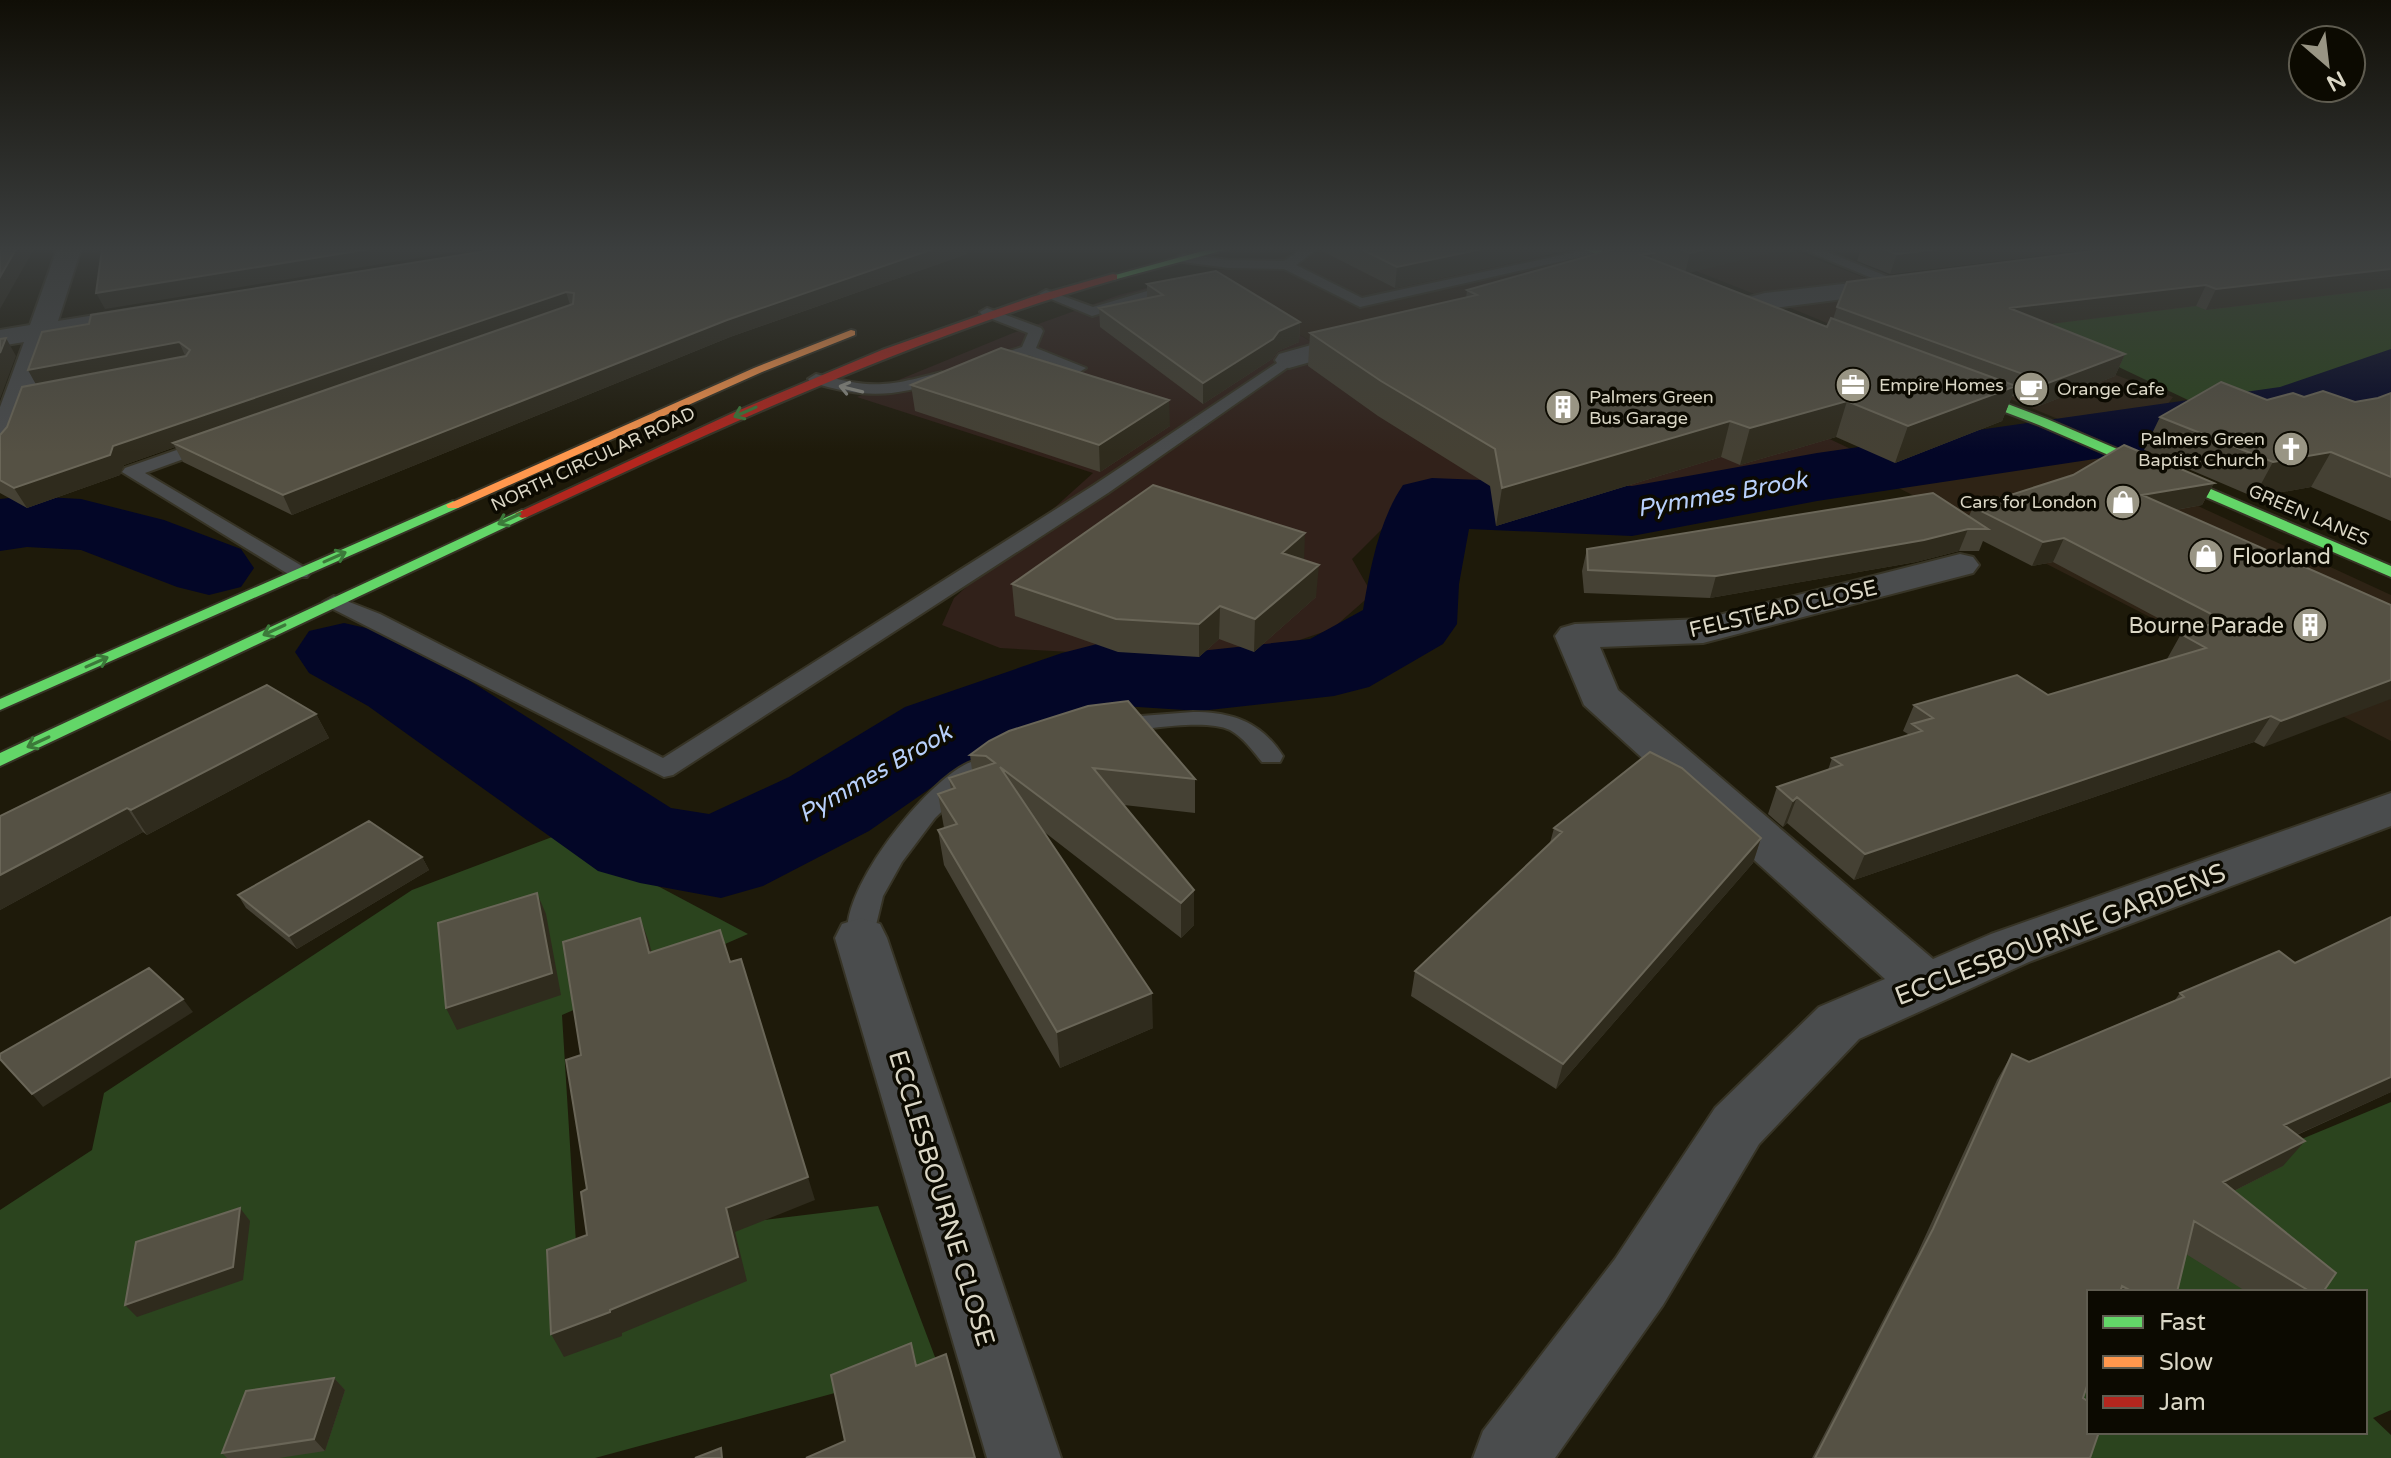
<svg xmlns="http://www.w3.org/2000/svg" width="2391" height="1458" font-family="'Varela Round',sans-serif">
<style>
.commercial{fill:#2e2315}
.industrial{fill:#31211a}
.green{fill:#2b441e}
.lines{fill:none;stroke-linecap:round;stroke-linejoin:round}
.river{fill:#030627;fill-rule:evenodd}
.lane-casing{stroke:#373426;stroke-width:4}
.street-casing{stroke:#373426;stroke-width:4}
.fast-casing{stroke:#373426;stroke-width:4}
.slow-casing{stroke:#373426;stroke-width:4}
.jam-casing{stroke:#373426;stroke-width:4}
.lane{fill:#4a4c4d;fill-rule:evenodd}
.street{fill:#4a4c4d;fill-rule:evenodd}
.fast{fill:#63d668;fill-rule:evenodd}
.slow{fill:#ff974d;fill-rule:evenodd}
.jam{fill:#b3261e;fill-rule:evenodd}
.wall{fill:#454134}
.shaded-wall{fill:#2f2b1d}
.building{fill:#555144;stroke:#6a6658;stroke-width:2}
.oneway{stroke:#92928a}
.oneway2{stroke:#3c7a3a}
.labels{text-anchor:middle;stroke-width:7;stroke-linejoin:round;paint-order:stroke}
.far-poi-label{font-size:18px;fill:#dbd7c6;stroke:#0c0a01;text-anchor:start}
.far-street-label{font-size:18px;fill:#dbd7c6;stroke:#0c0a01}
.poi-label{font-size:22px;fill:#dbd7c6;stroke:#0c0a01;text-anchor:start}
.street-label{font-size:22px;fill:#dbd7c6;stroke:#0c0a01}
.water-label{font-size:24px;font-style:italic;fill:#b8d0fb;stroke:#0c0a01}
.near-street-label{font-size:26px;fill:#dbd7c6;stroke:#0c0a01}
</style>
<rect width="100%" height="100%" fill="#1e1a0a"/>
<!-- commercial -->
<path class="commercial" d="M1322,249H1529L1609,280L1313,343L1200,274Z
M1640,249H1790L2173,397L2120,470L2391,595V741L1889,483L2055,456L2087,431L1798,311Z"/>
<!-- industrial -->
<path class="industrial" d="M1200,274L1313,343L1539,302L1870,458L1592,504L1422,489L1352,559L1372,594L1332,629L1237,661L1000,648L942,625L954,598L1093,473L857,397L1013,333L1119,295Z"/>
<!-- green -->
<path class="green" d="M2391,264V357L2275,403L2209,410L2005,313Z
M560,834L748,934L562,1015L576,1243L878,1206L938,1365L595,1458H0V1210L92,1150L104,1093L412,890Z
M2391,1102V1410L2373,1418L2391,1435V1458H2049L2089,1380V1432H2365V1292H2134L2188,1186Z"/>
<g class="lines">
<!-- river -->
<path class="river" d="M2391,349V394L2319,422L2293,429L1817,501L1632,536L1469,529L1459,584L1457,624L1443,644L1369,687L1334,696L1200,711L1107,705L981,753L869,831L763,886L721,898L640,883L598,871L368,706L309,673L295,652L309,631L344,623L379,631L440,662L671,808L709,814L789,777L905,707L1062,653L1097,644L1200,651L1310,639L1363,610C1370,569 1379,520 1403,485L1432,478L1632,486L1817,453L2280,387Z
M27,496L81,499L164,520L241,549L254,568L241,587L209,595L177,587L81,550L27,547L0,551V499Z"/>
<defs>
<path id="lane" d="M1302,249H1317L1296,265L1362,298L1590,249L1602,252L1360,307L1284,269L1229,268L1183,262L1176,258L1183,254L1229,260L1284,261Z
M1802,249H1820L1908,285L1896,288Z
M1164,286L1169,287V293L1092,316L1039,294L1046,290L1093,307Z
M987,308L1041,328L1043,331L1036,348L1086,368L1078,373L1028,355L989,367L984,365V359L1022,347L1028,333L982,315L980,312Z
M1289,355L1294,357V363L1108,493L673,775L664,777L327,606L323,602L334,596L380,614L663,758L1094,485Z
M942,372L950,377L948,380C891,397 867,399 810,382L808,379L816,374C875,389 884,387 942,372Z
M208,439L214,440L217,444L214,448L145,473L307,569L310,573L307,577H293L122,472L125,468Z
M1193,712C1233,712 1261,722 1283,756L1280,762H1262C1253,751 1243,737 1230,730C1205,718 1144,730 1115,732L1107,730L1103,725L1107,720L1115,718Z
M974,761L983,763L986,769L935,818L902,862L883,896L871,946L861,949L851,946C827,902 932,772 974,761Z"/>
<path id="street" d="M57,249H81L58,321L150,306L159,308L163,314L159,320L150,322L53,338L16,444L11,451L0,454V407L24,342L0,346V330L30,325Z
M1903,277L1912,280L1916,285L1912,290L1767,309L1743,315L1734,313L1730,307L1734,301L1765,293Z
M1368,329L1378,331L1382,337L1378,343L1289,368L1279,366L1275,360L1279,354Z
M1960,554L1973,557L1979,565L1973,573L1703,643L1600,647L1618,690L1933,959L1991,934L2391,793V826L2029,962L1859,1039L1759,1144L1663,1305L1555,1458H1473L1483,1431L1615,1259L1715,1108L1819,1007L1885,979L1584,705L1555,636L1561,628L1575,624L1703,619Z
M861,918L880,924L887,938L1061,1458H987L835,938L842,924Z"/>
<path id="fast" d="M1210,249H1228L1113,280L1108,277Z
M1583,249H1598L1660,273L1651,275Z
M1947,384H1955L2047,419L2391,566V577L2039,425L1947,390Z
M453,501L460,505L458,508L0,710V699Z
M522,510L529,514L527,517L0,766V753Z"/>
<path id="slow" d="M851,330L855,331V335L762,372L458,508H448L446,505L754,368Z"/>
<path id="jam" d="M1113,274L1117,275V279C911,338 720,428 527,517L522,518L515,514L735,412L882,350L1032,297Z"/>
</defs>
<!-- lane casing -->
<use href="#lane" class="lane-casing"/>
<!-- street casing -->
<use href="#street" class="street-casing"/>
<!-- fast casing -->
<use href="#fast" class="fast-casing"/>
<!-- slow casing -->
<use href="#slow" class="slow-casing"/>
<!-- jam casing -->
<use href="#jam" class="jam-casing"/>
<!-- lane -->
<use href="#lane" class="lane"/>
<!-- street -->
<use href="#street" class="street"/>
<!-- fast -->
<use href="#fast" class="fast"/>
<!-- slow -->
<use href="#slow" class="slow"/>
<!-- jam -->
<use href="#jam" class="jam"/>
</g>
<!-- wall -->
<path class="wall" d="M1322,249H1573L1395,288L1322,251Z
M1614,249H1786L1687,273L1827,327L1833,319L1837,307L2391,249V288L2206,310L2196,306L2048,324L2125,354L2115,376L2039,406L2012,396L2002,421L1895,463L1836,437L1740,465L1721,457L1496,526L1490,486L1378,416L1308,366L1310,333L1466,298L1467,290Z
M1861,249H2092L1890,274L1857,261Z
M967,254L730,337L292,515L183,462L175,447L124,465L120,475L27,508L0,493V435L7,427L36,384L28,370L42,332Z
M1147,284L1300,322L1299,342L1278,351L1272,359L1203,404L1100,327L1099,308L1147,298Z
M911,385L1170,426L1100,472L915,411Z
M2391,393V521L2311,487L2254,497L2144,450L2160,417L2267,400L2304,397L2355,402L2378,398Z
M2214,483L2202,505L2176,510L2391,605L2264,747L2254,742L1854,880L1787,823L1783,827L1768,814L1777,787L1828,770L1832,758L1907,736L1908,734L1903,731L1914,705L2048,695L2168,660L2167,659L2181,634L2186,633L2053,562L2032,566L1983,541L1979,551H1959L1916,562L1710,598L1584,593L1582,571L1587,549L1969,516L1973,507Z
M1304,560L1316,597L1254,652L1219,639L1199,657L1118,652L1015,616L1012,584Z
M316,714L329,738L147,835L143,832L0,910V816Z
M970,755L1195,779V813L1124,805L1194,925L1181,938L1043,831L1153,1028L1060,1068L944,865L938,830L944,828L938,794L951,790L949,778L972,770Z
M1554,828L1761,838L1753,863L1556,1089L1411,996L1415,971L1550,843Z
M422,857L429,870L297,949L246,908L238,895Z
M2391,917V1092L2297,1135L2283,1166L2234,1191L2323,1292H2247L2186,1254L2177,1292H2089L2083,1398L2090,1458H1812L1917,1254L1997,1080L2012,1054L2029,1062L2175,1000L2180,993L2295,963Z
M334,1378L345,1390L325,1451L279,1458H227L222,1453Z"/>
<!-- shaded-wall -->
<path class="shaded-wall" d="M16,249H34L0,309V277Z
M370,249H473L105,309L96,293Z
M933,249H966L967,254L730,337L292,515L283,495L727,320Z
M1482,249H1573L1395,288L1397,267Z
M1706,249H1786L1685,274L1690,253Z
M1939,249H2092L1890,274L1897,254Z
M1653,253L1646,283L1641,255Z
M2391,269V288L2206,310L2216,289Z
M2206,285L2196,306L2001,330L2009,308Z
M566,292L571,308L173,443L175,447L124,465L120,475L27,508L14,488L113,446Z
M1300,322L1299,342L1278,351L1272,359L1203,404V383L1279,331Z
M6,338L16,356L0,399V353Z
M179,342L187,360L38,388L28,370Z
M2125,354L2115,376L2039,406L2048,383Z
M2016,386L2002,421L1895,463L1908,426Z
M1169,400L1170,426L1100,472L1099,445Z
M1847,401L1836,437L1740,465L1750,428Z
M1730,421L1721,457L1496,526L1502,488Z
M2331,452L2311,487L2254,497L2273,462Z
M2214,483L2202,505L2131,518L2142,495Z
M1968,529L1959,551L1916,562L1710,598L1716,576Z
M1305,533L1304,564L1282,553Z
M2064,538L2053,562L2032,566L2043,542Z
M1319,565L1316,597L1254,652L1255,619Z
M1220,606L1219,639L1199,657V624Z
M2391,680V699L2264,747L2281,721Z
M316,714L329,738L147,835L131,810Z
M2271,716L2254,742L1854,880L1865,854Z
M1797,797L1787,823L1783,827L1793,801Z
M127,808L143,832L0,910V875Z
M1761,838L1753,863L1556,1089L1563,1064Z
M422,857L429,870L297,949L289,936Z
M1194,890V925L1181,938V903Z
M537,893L546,914L561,995L457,1030L446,1008Z
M640,918L649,942L658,976L649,953Z
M741,959L815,1200L735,1232L747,1281L622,1333V1336L564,1357L551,1334L610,1310L726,1208Z
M1152,993L1153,1028L1060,1068L1057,1032Z
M183,999L193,1012L43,1107L32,1094Z
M2391,1077V1092L2263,1150L2284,1125Z
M2305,1141L2283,1166L2202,1207L2223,1182Z
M240,1208L250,1221L243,1280L137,1317L125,1305Z
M334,1378L345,1390L325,1451L314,1439Z"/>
<!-- building -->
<path class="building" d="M0,249H16L0,277Z
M102,249H370L96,293Z
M498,249H933L727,320L283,495L173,443L573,304L574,293L566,292L113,446L110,455L14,488L0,480V435L7,427L22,387L186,356L190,350L179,342L28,370L42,332L89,324L91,315Z
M1361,249H1482L1397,267Z
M1614,249H1644L1653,253L1641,255L1827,327L1831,318L2016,386L1908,426L1847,401L1750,428L1730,421L1502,488L1495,449L1381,381L1310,333L1477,295L1467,290Z
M1679,249H1706L1690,253Z
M1883,249H1939L1897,254Z
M2109,249H2391V269L2216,289L2206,285L2009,308L2125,354L2048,383L1837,307L1847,282Z
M1216,271L1300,322L1279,331L1273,339L1203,383L1099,308L1163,295L1147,284Z
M6,338L0,353V339Z
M1001,348L1169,400L1099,445L911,385Z
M2221,382L2267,400L2293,393L2304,397L2323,391L2355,402L2378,398L2391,393V477L2331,452L2273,462L2160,417Z
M2124,445L2214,483L2142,495L2391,605V680L2281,721L2271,716L1865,854L1797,797L1793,801L1777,787L1842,765L1832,758L1922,731L1912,724L1933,718L1914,705L2017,675L2048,695L2206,648L2181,634L2223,620L2064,538L2043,542L1973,507L2073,475Z
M1153,485L1305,533L1282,553L1319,565L1255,619L1220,606L1199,624L1116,619L1012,584Z
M1933,493L1988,529H1968L1924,540L1716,576L1588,570L1587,549Z
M267,685L316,714L131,810L127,808L0,875V816Z
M1128,701L1195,779L1093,768L1194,890L1181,903L1000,767L1152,993L1057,1032L938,830L957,824L938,794L955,788L949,778L995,763L986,756L970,755L989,741L1009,731L1088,706Z
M1650,752L1682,768L1761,838L1563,1064L1415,971L1562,832L1554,828Z
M369,821L422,857L289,936L238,895Z
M537,893L552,973L446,1008L438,923Z
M2391,917V1077L2284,1125L2305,1141L2223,1182L2336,1273L2323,1292H2311L2194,1221L2177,1292H2133L2122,1286L2120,1292H2089V1380L2083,1398L2089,1402V1432H2099L2090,1458H1815L1933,1229L2012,1054L2029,1062L2184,997L2180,993L2279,951L2295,963Z
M640,918L649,953L720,930L730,962L741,959L808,1177L726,1208L738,1257L610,1310V1312L551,1334L547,1250L587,1235L581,1192L587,1189L566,1060L581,1055L563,942Z
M149,968L183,999L32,1094L0,1059V1054Z
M240,1208L233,1267L125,1305L136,1242Z
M911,1343L916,1366L946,1354L975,1458H806L845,1441L831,1375Z
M334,1378L314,1439L222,1453L246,1391Z
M721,1448L722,1458H695Z"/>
<!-- one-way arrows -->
<defs><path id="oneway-shaft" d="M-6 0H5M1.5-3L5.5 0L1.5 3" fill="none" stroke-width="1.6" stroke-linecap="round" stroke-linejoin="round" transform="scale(2)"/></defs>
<use class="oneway" href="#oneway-shaft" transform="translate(851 389) rotate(-166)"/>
<g class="oneway2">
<use href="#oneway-shaft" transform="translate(745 412) rotate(156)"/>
<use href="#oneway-shaft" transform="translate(509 519) rotate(155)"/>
<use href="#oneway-shaft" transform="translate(335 557) rotate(-24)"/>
<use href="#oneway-shaft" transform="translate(274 630) rotate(155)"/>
<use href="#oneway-shaft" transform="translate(97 662) rotate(-24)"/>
<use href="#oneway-shaft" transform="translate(38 742) rotate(155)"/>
</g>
<!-- sky -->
<linearGradient id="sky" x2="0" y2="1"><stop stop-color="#100e06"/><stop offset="0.55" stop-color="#3b3e3e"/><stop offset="1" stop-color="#3b3e3e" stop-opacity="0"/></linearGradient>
<rect width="2391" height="453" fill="url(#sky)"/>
<!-- icons -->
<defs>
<symbol id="office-disc" viewBox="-11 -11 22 22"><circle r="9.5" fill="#999584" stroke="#0c0a01"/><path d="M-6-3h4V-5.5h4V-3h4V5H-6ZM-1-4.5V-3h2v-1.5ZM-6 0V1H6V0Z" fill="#fff"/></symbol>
<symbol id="cafe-disc" viewBox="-11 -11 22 22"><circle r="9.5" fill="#999584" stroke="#0c0a01"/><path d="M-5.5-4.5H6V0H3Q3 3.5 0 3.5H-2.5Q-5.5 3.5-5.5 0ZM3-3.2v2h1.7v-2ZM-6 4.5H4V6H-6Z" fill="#fff"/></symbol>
<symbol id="building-disc" viewBox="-11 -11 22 22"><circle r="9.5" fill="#999584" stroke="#0c0a01"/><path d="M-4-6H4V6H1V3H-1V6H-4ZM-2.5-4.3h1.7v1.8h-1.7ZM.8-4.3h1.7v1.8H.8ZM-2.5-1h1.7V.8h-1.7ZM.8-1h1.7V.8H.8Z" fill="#fff"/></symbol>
<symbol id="church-disc" viewBox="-11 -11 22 22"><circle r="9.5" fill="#999584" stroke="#0c0a01"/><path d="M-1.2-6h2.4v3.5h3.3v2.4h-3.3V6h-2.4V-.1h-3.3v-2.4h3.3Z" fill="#fff"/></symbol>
<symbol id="shop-disc" viewBox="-11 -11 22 22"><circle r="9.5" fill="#999584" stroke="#0c0a01"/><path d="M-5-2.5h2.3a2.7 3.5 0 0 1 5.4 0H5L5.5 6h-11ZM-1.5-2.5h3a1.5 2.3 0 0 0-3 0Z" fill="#fff"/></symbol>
</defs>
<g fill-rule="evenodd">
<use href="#office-disc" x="1833" y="365" width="40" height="40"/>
<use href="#cafe-disc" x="2011" y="369" width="40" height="40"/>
<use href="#building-disc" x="1543" y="387" width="40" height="40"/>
<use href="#church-disc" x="2271" y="429" width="40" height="40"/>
<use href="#shop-disc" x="2103" y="482" width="40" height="40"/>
<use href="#shop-disc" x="2186" y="536" width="40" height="40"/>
<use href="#building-disc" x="2290" y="605" width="40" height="40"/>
</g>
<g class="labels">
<!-- far-poi labels -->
<g class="far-poi-label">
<text x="1879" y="391">Empire Homes</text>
<text x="2057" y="395">Orange Cafe</text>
<text x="1589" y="403">Palmers Green<tspan x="1589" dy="21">Bus Garage</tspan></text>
<text x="2265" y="445" text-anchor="end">Palmers Green<tspan x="2265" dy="21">Baptist Church</tspan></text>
<text x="2097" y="508" text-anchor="end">Cars for London</text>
</g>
<!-- far-street labels -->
<g class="far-street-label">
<text transform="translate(593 459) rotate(-25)" y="6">NORTH CIRCULAR ROAD</text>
<text transform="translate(2309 515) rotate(23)" y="6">GREEN LANES</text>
</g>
<!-- poi labels -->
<g class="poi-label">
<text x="2232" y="564">Floorland</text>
<text x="2284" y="633" text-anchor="end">Bourne Parade</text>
</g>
<!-- street labels -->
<g class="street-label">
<text transform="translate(1783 608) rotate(-13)" y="8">FELSTEAD CLOSE</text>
</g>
<!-- water labels -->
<g class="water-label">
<text transform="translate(1722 494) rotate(-10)" y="8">Pymmes Brook</text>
<text transform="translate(875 773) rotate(-30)" y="8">Pymmes Brook</text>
</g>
<!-- near-street labels -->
<g class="near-street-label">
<text transform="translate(2060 934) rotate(-21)" y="9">ECCLESBOURNE GARDENS</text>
<text transform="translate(942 1198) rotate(73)" y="9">ECCLESBOURNE CLOSE</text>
</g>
</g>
<!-- legend -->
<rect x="2087" y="1290" width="280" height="144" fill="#0c0a01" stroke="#5f5c50" stroke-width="2"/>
<rect x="2103" y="1316" width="40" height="12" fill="#63d668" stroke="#5f5c50" stroke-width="2"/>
<text x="2159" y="1330" font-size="24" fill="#dbd7c6">Fast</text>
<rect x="2103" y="1356" width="40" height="12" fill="#ff974d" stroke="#5f5c50" stroke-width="2"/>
<text x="2159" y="1370" font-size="24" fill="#dbd7c6">Slow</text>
<rect x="2103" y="1396" width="40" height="12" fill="#b3261e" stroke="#5f5c50" stroke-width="2"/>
<text x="2159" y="1410" font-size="24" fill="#dbd7c6">Jam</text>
<!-- north arrow -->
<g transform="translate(2327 64) rotate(152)"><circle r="38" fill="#0c0a01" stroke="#5f5c50" stroke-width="2"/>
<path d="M0-6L14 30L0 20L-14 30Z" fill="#999584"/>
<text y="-12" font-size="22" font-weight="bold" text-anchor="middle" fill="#dbd7c6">N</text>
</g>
</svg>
